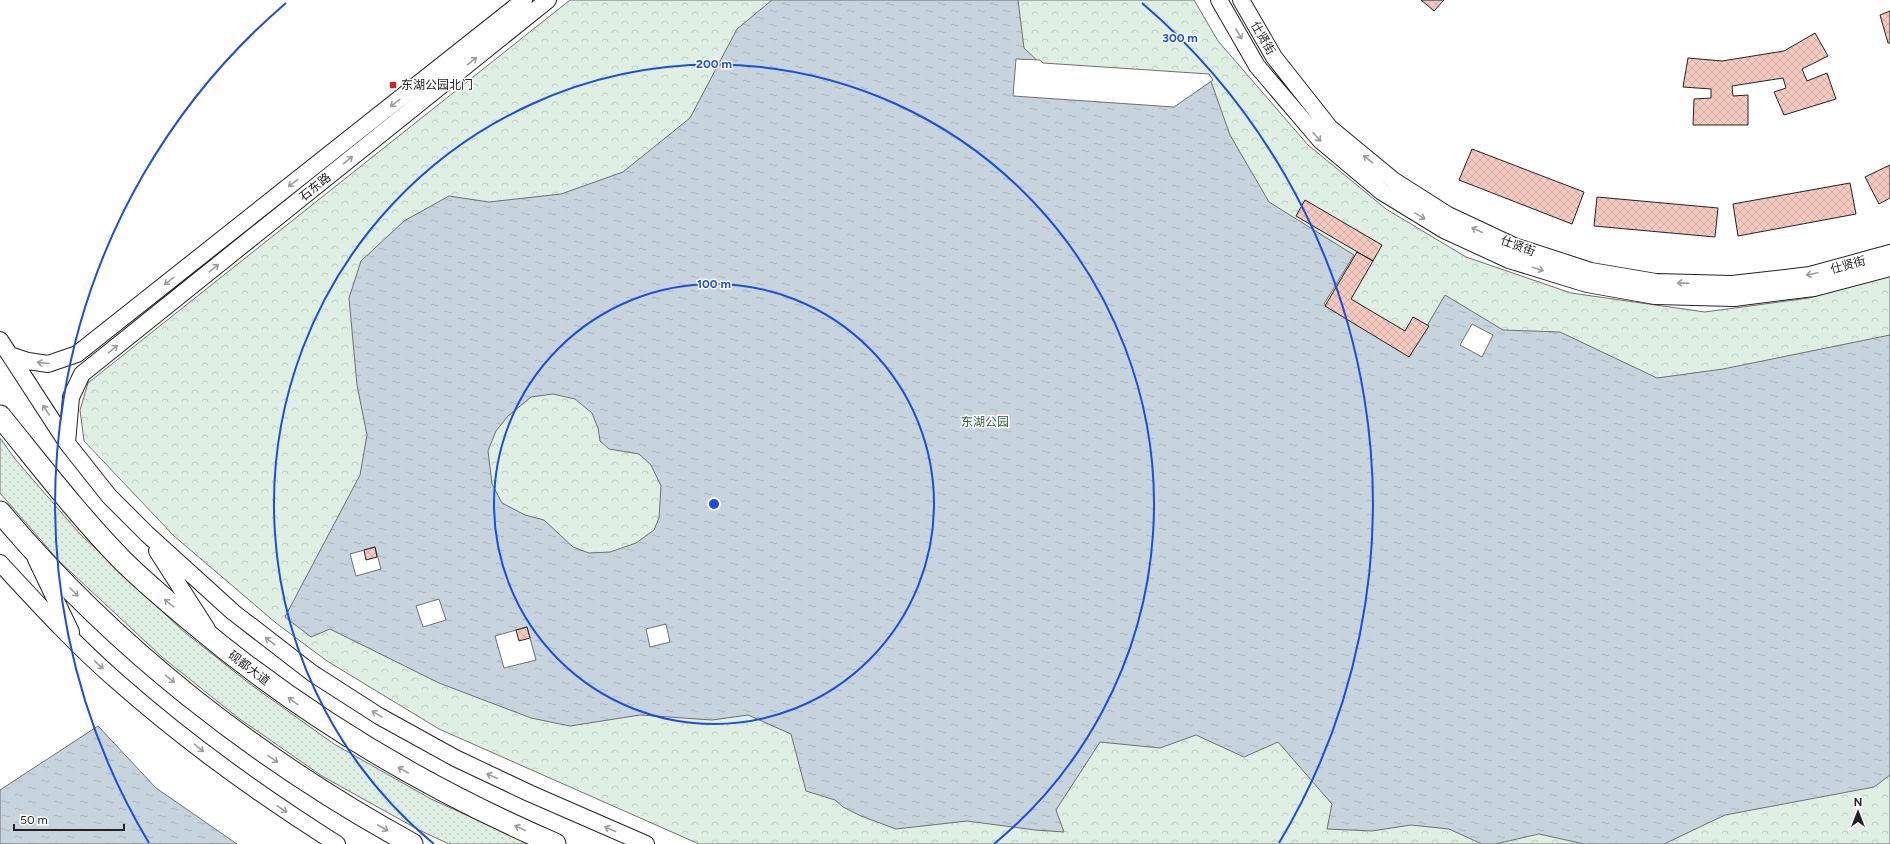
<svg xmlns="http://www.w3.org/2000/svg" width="1890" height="844" font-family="Figtree,'Noto Sans SC',sans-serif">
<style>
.grass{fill:url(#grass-dots);stroke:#6f6f6f}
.forest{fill:url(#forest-crowns);stroke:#6f6f6f}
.water{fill:url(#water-ripples);stroke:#6f6f6f;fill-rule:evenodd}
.pier{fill:#fff;stroke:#6f6f6f}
.building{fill:url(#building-cross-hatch);stroke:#222}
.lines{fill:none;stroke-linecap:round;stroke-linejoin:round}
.tertiary-casing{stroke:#222;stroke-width:18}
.primary-casing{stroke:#222;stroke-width:23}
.tertiary{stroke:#fff;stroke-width:16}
.primary{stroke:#fff;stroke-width:21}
.oneway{stroke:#9c9c9c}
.ring{fill:none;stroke:#1d4ed8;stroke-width:2}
.poi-dot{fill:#c62828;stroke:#fff;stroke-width:1.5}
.labels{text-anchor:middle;stroke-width:3;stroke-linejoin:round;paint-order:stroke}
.street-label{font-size:12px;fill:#222;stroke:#fff}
.poi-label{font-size:12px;fill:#222;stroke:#fff;text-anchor:start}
.park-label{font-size:12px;fill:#2f5e38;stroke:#fff}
.centre{fill:#1d4ed8;stroke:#fff;stroke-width:2}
.ring-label{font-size:12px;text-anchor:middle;font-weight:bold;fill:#1d4ed8;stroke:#fff;stroke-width:3;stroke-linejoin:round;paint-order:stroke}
</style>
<defs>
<pattern id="grass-dots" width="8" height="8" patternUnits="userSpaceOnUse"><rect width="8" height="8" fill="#e0efe3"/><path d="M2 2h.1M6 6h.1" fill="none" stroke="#c0cdc2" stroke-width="1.8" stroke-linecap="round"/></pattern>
<pattern id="forest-crowns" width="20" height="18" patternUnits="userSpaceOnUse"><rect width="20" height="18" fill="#e0efe3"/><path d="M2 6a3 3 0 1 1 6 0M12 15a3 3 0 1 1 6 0" fill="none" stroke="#c0cdc2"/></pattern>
<pattern id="water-ripples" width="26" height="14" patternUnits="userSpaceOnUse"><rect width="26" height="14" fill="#c7d3dd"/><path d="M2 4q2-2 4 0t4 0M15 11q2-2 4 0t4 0" fill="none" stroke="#abb5bd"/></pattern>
<pattern id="building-cross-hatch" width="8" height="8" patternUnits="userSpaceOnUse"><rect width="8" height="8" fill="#f3c9c0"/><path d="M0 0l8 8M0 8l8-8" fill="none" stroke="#d0aca5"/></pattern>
</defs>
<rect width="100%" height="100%" fill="#fff"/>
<!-- grass -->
<path class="grass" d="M0,438L15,459L80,534L182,630L250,684L334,744L431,799L530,844H449L419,830L322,776L237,717L162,657L59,561L0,493Z"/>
<!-- forest -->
<path class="forest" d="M570,0H1194L1218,41L1308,145L1386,209L1466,257L1571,293L1705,312L1809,298L1890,272V844H699L439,729L327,661L276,623L174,536L84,441L80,410L88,383Z"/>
<!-- water -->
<path class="water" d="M772,0H1018L1024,48L1042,65L1209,76L1230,135L1269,202L1354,255L1324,304L1410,355L1445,295L1503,330L1560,332L1657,378L1723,369L1890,335V775L1874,787L1725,815L1664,844H1584L1539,834L1495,844H1482L1449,829L1411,825L1372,831L1327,829L1332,804L1278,742L1244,757L1196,735L1160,748L1100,742L1056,810L1064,832L1035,830L967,821L896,829L861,816L843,807L835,800L806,791L791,734L748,715L712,720L640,715L570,726L531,718L439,683L330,629L311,637L285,617L360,475L367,435L357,385L349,298L361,261L404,221L449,196L489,202L561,194L623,172L690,118L737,29ZM553,394L575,399L592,413L598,428L600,441L609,449L639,454L651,465L661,486L659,518L654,530L636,543L610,552L589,553L573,547L544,520L525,515L502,503L492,484L488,451L496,431L508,416L531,397Z
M98,726L156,788L237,844H0V790Z"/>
<!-- pier -->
<path class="pier" d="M1016,59L1040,60L1043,63L1209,74L1213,80L1174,107L1013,96Z
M1472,324L1493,335L1482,357L1460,345Z
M375,547L381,569L356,576L350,554Z
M439,599L446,620L423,627L416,606Z
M666,624L670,642L650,647L646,629Z
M527,627L536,660L504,668L495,636Z"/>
<!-- building -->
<path class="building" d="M1421,0H1444L1434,11Z
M1890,11V43H1888L1880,15Z
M1815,33L1828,56L1802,69L1807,81L1827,73L1836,99L1784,115L1774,92L1786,88L1783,78L1732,86L1733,96L1748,95V125H1693L1694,99L1711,98V89L1683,87L1688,58L1722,61L1784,51Z
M1472,149L1584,192L1572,224L1459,180Z
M1890,165V198L1879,204L1865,177Z
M1850,183L1856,214L1738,236L1733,204Z
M1597,197L1718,208L1715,237L1594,226Z
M1305,200L1382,245L1373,261L1296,216Z
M1357,252L1373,261L1351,299L1405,331L1413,317L1429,326L1409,357L1325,306Z
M375,547L377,557L366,560L364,550Z
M527,627L530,638L519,641L516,630Z"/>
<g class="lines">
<defs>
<path id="tertiary" d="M1219,0L1257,66L1320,140L1382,192L1444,230L1509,260L1587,284L1655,296L1734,298L1814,288L1890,268
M1241,0L1274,57L1330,128L1393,180L1448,215L1514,246L1591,271L1656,282L1732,284L1810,275L1890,253
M0,340L67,443L109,496L147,534L233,612L312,673L379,716L455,758L529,793L646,844
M10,355L28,361L48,364L77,354L524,0
M67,443L71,397L82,374L548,0
M157,551L207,629
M36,559L71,632
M0,563C38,604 76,646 119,683C187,743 261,796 337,844"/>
<path id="primary" d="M0,416C40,465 78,515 122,560C144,582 168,602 192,622C301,714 423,787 555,844
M0,512C114,648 257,759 412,844"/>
</defs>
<!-- tertiary casing -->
<use href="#tertiary" class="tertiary-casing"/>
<!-- primary casing -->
<use href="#primary" class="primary-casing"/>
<!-- tertiary -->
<use href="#tertiary" class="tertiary"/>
<!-- primary -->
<use href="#primary" class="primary"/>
</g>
<!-- one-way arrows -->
<defs><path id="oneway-shaft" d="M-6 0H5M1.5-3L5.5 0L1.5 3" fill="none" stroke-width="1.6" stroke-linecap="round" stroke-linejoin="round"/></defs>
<g class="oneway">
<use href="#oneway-shaft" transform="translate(1239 34) rotate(60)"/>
<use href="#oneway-shaft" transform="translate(472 61) rotate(-39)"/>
<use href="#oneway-shaft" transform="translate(395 103) rotate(142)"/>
<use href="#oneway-shaft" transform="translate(1317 137) rotate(48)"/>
<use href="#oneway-shaft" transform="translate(1368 159) rotate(-140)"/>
<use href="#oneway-shaft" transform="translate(348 160) rotate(-39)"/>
<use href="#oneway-shaft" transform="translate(293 183) rotate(142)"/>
<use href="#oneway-shaft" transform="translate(1420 216) rotate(32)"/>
<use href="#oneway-shaft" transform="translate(1477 230) rotate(-155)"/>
<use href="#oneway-shaft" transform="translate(214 268) rotate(-39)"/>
<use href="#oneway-shaft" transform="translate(1538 269) rotate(17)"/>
<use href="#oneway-shaft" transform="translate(1812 274) rotate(168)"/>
<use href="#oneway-shaft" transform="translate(169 281) rotate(142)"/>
<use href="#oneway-shaft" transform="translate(1683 283) rotate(-178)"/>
<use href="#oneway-shaft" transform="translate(113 349) rotate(-39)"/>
<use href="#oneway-shaft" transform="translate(43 363) rotate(-175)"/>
<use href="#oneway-shaft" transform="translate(46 410) rotate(-123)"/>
<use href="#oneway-shaft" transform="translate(74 592) rotate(45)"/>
<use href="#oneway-shaft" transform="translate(169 603) rotate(-140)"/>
<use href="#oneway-shaft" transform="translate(270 641) rotate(-142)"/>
<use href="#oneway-shaft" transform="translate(99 665) rotate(43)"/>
<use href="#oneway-shaft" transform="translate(170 679) rotate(40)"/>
<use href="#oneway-shaft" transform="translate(293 701) rotate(-144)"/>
<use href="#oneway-shaft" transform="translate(377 714) rotate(-149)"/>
<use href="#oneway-shaft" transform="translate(199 748) rotate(39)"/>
<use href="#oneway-shaft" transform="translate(273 759) rotate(35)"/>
<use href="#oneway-shaft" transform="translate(403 770) rotate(-150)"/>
<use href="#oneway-shaft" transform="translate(492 776) rotate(-155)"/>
<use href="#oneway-shaft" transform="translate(282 809) rotate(34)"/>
<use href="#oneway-shaft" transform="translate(383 828) rotate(30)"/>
<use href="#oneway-shaft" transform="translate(520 828) rotate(-155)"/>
<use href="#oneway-shaft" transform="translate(610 829) rotate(-156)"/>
</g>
<!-- distance rings -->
<g class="ring">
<circle cx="714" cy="504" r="220"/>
<path d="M434 844A440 440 0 1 1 994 844"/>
<path d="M149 843A659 659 0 0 1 286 3M1142 3A659 659 0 0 1 1279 843"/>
</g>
<!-- markers -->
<rect class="poi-dot" x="389" y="81" width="8" height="8" rx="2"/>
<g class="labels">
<!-- street labels -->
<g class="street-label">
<text transform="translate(1263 38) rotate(60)" y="4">仕贤街</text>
<text transform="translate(315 187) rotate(-39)" y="4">石东路</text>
<text transform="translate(1518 246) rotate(20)" y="4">仕贤街</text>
<text transform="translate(1848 265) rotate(-15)" y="4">仕贤街</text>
<text transform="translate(249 668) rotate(37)" y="4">砚都大道</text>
</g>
<!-- poi labels -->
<g class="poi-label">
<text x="401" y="89">东湖公园北门</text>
</g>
<!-- park labels -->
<g class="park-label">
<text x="985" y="426">东湖公园</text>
</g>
</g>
<circle cx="714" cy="504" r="6" class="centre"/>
<g class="ring-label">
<text x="1180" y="42">300 m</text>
<text x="714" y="68">200 m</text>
<text x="714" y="288">100 m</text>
</g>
<!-- north arrow -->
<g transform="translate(1858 812)" stroke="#ffffff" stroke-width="3" paint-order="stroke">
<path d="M0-3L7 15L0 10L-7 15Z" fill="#222222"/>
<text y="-6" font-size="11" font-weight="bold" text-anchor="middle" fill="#222222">N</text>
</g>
<!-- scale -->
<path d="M14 824v6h110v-6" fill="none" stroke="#222222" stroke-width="2"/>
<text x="20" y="824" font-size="12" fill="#222222" stroke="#ffffff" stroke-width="3" paint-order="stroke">50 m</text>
</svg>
